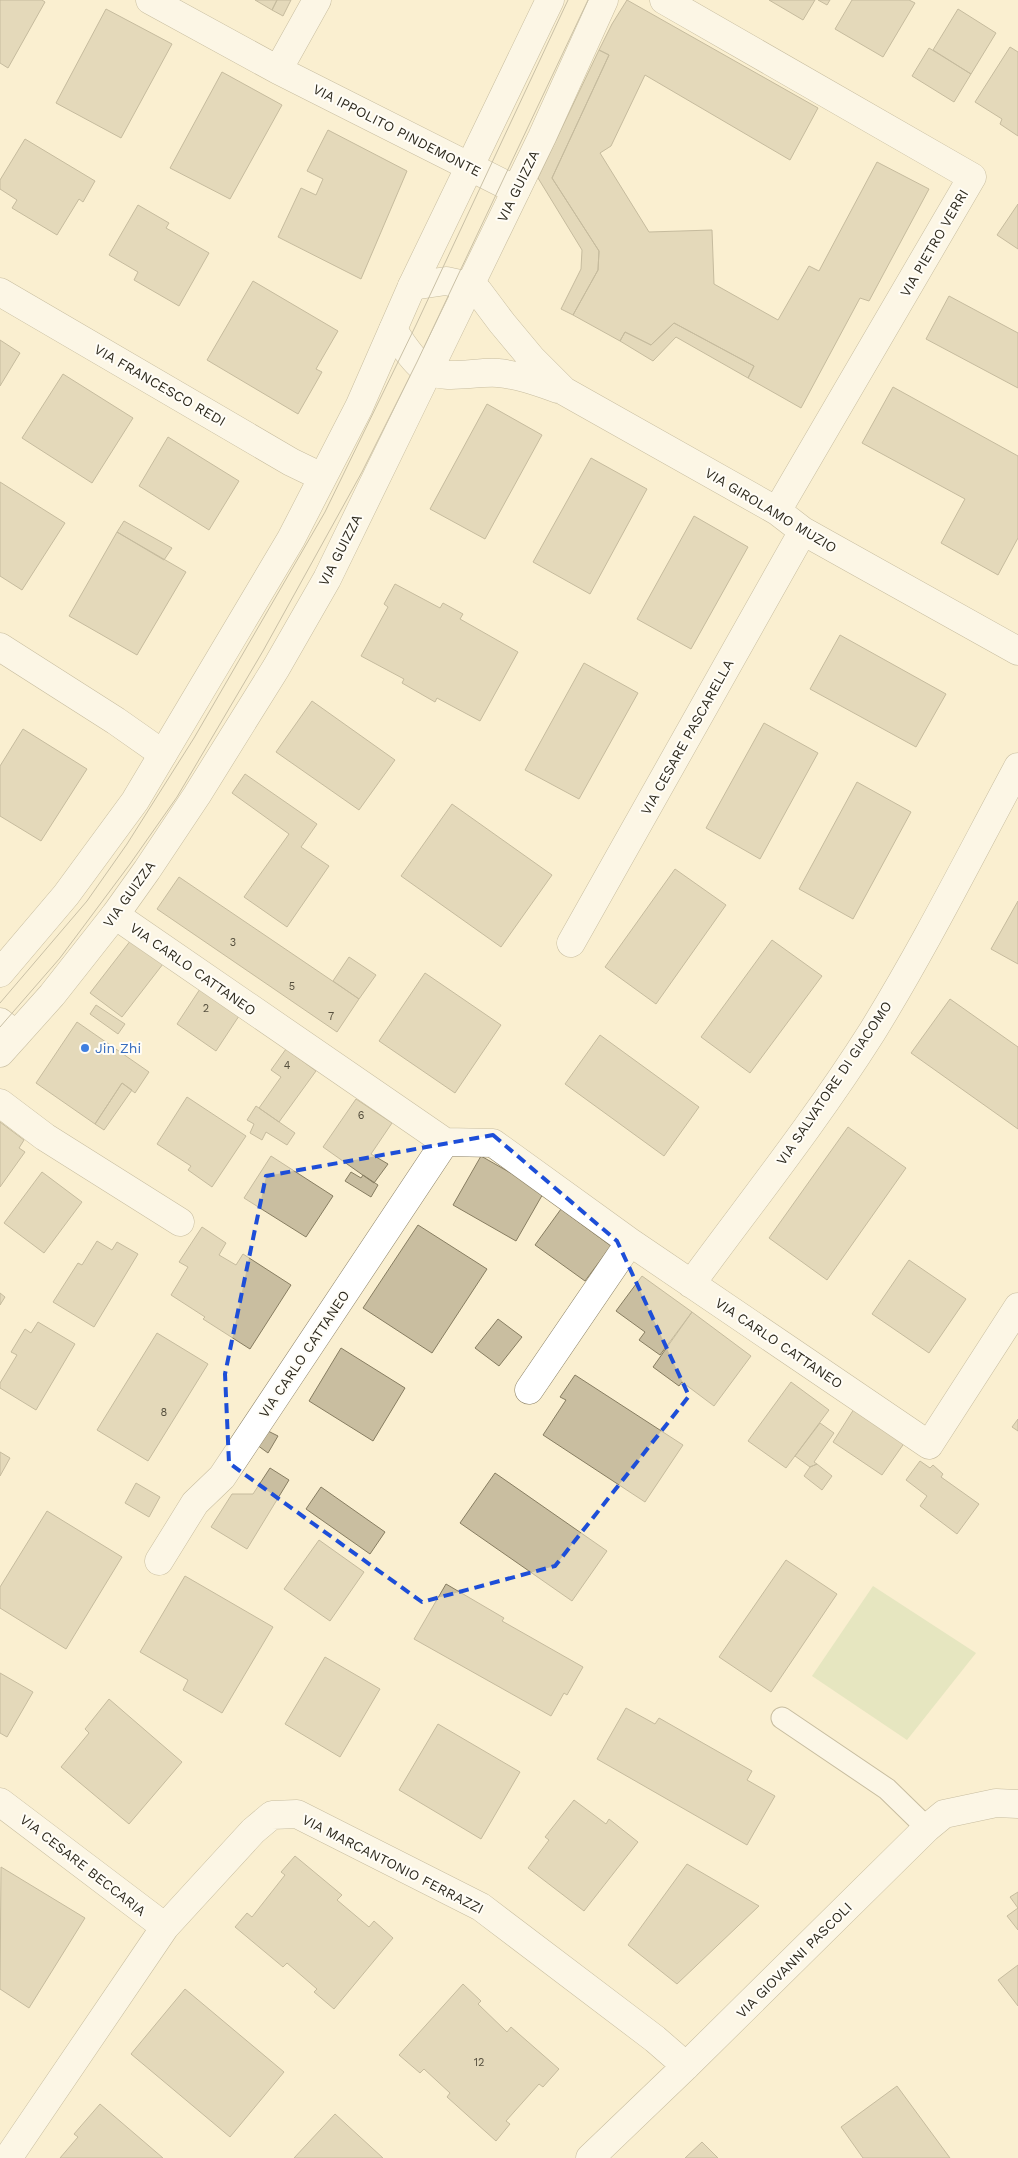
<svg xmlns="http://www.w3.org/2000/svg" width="1018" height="2158" font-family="'Work Sans',sans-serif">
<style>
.green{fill:#cedbae}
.building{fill:#c9bea0;stroke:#877d61}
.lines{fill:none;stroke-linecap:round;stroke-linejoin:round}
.service-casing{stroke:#8c8266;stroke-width:23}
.minor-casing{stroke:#8c8266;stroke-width:29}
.tertiary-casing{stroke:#8c8266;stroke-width:29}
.service{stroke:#fff;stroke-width:21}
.minor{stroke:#fff;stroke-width:28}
.tertiary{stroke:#fff;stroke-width:28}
.tram{stroke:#8e8772;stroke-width:1}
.marked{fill:none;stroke:#1d4ed8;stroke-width:4;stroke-dasharray:10 6;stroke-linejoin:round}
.shop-dot{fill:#3f7fe0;stroke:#fffdf7;stroke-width:2}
.labels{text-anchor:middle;stroke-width:4;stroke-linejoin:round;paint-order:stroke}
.number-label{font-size:11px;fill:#554f3e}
.street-label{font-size:14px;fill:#2e2a1e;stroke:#fffdf7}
.shop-label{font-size:14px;fill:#366cbe;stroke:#fffdf7;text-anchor:start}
</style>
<rect width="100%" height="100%" fill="#faefd0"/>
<!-- green -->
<path class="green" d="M873,1586L976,1653L907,1740L812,1676Z"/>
<!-- building -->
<path class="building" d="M0,0H42L45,2L8,68L0,63Z
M255,0H277L272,10Z
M277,0H291L283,16L272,10Z
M627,0L818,108L790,160L645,75L611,146L600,153L649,232L712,230L714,284L778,320L809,266L819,271L877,162L929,189L869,301L860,298L801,408L748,378L754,366L674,323L651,345L625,332L620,341L573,315L598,270L599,251L552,178L609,55L599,50L612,24Z
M769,0H815L803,20Z
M818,0H830L827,5Z
M852,0H909L915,3L883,57L835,29Z
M106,9L172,44L121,138L56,103Z
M958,9L996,33L971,74L933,50Z
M1010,47L1018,52V136L1000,124L1002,119L975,102Z
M929,48L971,74L954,102L912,76Z
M599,50L609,55L552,178L599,251L598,270L573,315L561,309L581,269L582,250L538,178Z
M222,72L282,105L230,199L170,168Z
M328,130L407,171L361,279L278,237L301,188L316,195L323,179L307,171Z
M25,139L95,181L83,202L79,199L57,235L12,208L17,200L0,189V180Z
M1018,204V249L997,235Z
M138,205L169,223L166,228L209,253L179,306L134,280L138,272L109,255Z
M253,281L338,331L316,369L322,372L298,414L207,360Z
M949,296L1018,333V388L926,339Z
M674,323L754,366L748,378L676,337L653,361L620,341L625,332L651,345Z
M0,340L20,353L0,386Z
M63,374L133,418L92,483L22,438Z
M893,387L1018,456V538L998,575L941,543L965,499L862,443Z
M487,404L542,435L485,539L430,509Z
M168,437L239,481L209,530L139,486Z
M591,458L647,489L590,594L533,562Z
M0,482L65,523L22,590L0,576Z
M694,516L748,547L691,649L637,619Z
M124,521L172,548L164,560L117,532Z
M117,532L186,572L137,655L69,616Z
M395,584L440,608L443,603L463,614L460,619L518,652L480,721L437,698L435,702L402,683L404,679L361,656L388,607L384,604Z
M840,635L946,694L916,747L810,689Z
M584,663L638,693L579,799L525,770Z
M312,701L395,760L359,810L276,752Z
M764,723L818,753L760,859L706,828Z
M23,729L87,769L41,841L0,816V766Z
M245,774L317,824L301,847L329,866L287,927L244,897L289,834L232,793Z
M857,782L911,812L853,919L799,889Z
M452,804L552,875L501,947L401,876Z
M675,869L726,905L656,1004L605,967Z
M179,877L359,999L337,1032L157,909Z
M1018,901V964L991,949Z
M131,940L163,964L122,1017L90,993Z
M772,940L822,976L750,1073L701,1037Z
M349,957L376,975L359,999L333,981Z
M425,973L501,1025L455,1093L379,1041Z
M200,989L239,1016L216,1051L177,1024Z
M950,999L1018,1047V1129L911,1053Z
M96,1005L125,1024L118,1034L90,1014Z
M77,1022L149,1072L135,1093L122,1083L95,1124L36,1083Z
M600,1035L699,1107L664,1156L565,1084Z
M286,1049L316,1071L279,1122L259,1108L281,1077L271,1070Z
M122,1083L132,1090L104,1130L95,1124Z
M187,1097L246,1136L212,1187L188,1170L191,1166L157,1144Z
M356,1099L392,1123L371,1154L388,1164L374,1183L323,1147Z
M256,1106L295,1133L287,1145L266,1132L262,1140L250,1133L254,1124L247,1120Z
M0,1122L24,1140L19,1148L25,1152L0,1187Z
M848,1127L906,1168L827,1280L769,1238Z
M271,1156L333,1196L306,1237L244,1198Z
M481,1156L544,1192L516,1241L453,1205Z
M42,1172L82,1202L44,1253L4,1223Z
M351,1172L361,1178L363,1175L378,1185L371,1197L345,1181Z
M561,1209L611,1246L585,1281L535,1245Z
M418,1225L487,1269L432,1353L363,1308Z
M202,1227L226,1243L219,1255L236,1265L243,1254L291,1285L250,1349L203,1319L205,1317L171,1295L188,1267L179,1262Z
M97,1241L112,1250L117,1242L138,1254L94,1327L53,1302L78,1263L82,1265Z
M909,1260L966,1299L929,1353L872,1314Z
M642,1276L692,1312L660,1355L639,1340L645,1332L616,1311Z
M0,1293L5,1297L0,1305Z
M692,1312L751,1356L714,1406L682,1382L679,1386L653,1367Z
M498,1319L522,1337L499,1366L475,1348Z
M38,1322L75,1344L36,1410L0,1388V1383L17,1355L11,1352L25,1329L31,1333Z
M157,1333L208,1364L148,1461L97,1430Z
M341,1348L405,1388L373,1441L309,1401Z
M575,1375L683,1445L645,1502L543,1435L566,1400L560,1397Z
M791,1382L829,1410L786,1468L748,1441Z
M854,1409L905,1442L882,1475L833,1442Z
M1018,1419V1431L1012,1427Z
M820,1423L834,1433L814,1462L817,1464L810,1467L795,1456Z
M266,1430L278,1436L268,1453L257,1445Z
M0,1452L10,1458L0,1476Z
M920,1461L930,1468L933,1465L943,1474L941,1477L979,1504L957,1534L920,1506L927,1496L906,1480Z
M817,1464L832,1476L822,1490L804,1476L810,1467Z
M270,1468L289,1480L247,1549L211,1527L232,1494H253Z
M495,1473L607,1551L572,1601L460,1523Z
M136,1483L160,1497L149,1517L125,1503Z
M321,1487L385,1532L370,1554L306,1509Z
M47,1511L122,1557L66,1649L0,1608V1587Z
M319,1540L364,1572L330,1621L284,1589Z
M786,1560L837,1594L771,1692L719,1657Z
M185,1576L273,1627L222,1713L183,1690L188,1680L140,1652Z
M446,1584L504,1618L502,1621L583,1667L567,1695L564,1693L551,1716L414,1639Z
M325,1657L380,1689L340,1757L285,1724Z
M0,1673L33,1692L7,1737L0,1733Z
M109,1699L182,1762L129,1824L61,1767L89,1733L85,1729Z
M626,1708L655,1724L659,1718L752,1771L747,1780L775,1796L747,1845L597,1759Z
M438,1724L520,1772L481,1839L399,1790Z
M574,1800L606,1824L609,1819L638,1842L584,1911L528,1868L549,1840L545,1837Z
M295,1856L342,1895L337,1900L369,1927L374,1921L393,1938L334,2009L314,1992L317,1989L287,1963L283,1967L235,1927L247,1913L252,1917L285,1875L281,1872Z
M687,1864L759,1906L677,1984L628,1945Z
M1,1867L85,1918L29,2008L0,1989Z
M1018,1892V1908L1010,1897Z
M1018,1908V1930L1007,1916Z
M1018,1965V2006L998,1980Z
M463,1984L481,2001L478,2004L507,2032L511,2027L559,2069L543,2087L539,2084L506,2121L510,2124L496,2141L447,2097L450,2093L424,2069L420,2073L399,2055Z
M185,1989L284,2072L230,2137L131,2054Z
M897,2086L950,2158H863L841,2127Z
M100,2104L163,2158H60L78,2137L74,2134Z
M335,2114L383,2158H294Z
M702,2142L718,2158H685Z"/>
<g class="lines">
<defs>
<path id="service" d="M782,1718L887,1789L927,1828"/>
<path id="minor" d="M150,0L278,70L516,190
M664,0L972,177L777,511
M278,70L317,0
M412,286L446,281L469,286L478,291L502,323L532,359L564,391L777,511L803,531L1018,651
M0,292L291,462L322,477
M393,330C401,342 410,357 422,367C442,382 474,371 498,373C519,375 538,382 558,389
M0,647L116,721L163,754
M115,915L445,1142L493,1143L630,1242L929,1445L1018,1307
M571,943L803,531
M0,1022L16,1035
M0,1103L45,1137L180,1222
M691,1284C752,1201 817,1119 872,1032C925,946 970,856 1018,767
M529,1390L630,1242
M159,1561L195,1503L222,1477L445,1142
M0,1802L165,1927
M8,2158L165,1927L253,1831L272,1815L297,1814L481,1907L655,2039L686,2066
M590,2158L686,2066L927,1828L944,1814L996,1803L1018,1804"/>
<path id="tertiary" d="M0,973L66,895L135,801L291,539L359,407L412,286L550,0
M0,1053L52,995L115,915L147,870L197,795L276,668L327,579L403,423L542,137L604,0"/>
</defs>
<!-- service casing -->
<use href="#service" class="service-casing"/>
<!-- minor casing -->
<use href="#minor" class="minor-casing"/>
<!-- tertiary casing -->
<use href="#tertiary" class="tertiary-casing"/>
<!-- service -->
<use href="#service" class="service"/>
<!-- minor -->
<use href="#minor" class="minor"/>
<!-- tertiary -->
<use href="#tertiary" class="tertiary"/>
<!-- tram -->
<path class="tram" d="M0,1003L87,901L127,844L194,738L325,512L416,325L568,0
M0,1027L60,958L130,864L177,797L263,651L362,472L417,362L588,0"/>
</g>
<!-- marked area -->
<path d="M0 0H1018V2158H0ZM493,1135L617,1241L689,1396L555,1566L422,1602L229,1463L225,1374L266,1176Z" fill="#faefd0" fill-opacity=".55" fill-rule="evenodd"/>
<path class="marked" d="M493,1135L617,1241L689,1396L555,1566L422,1602L229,1463L225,1374L266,1176Z"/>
<!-- markers -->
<circle class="shop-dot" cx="85" cy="1048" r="5"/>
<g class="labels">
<!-- number labels -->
<g class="number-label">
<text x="233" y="946">3</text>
<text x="292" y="990">5</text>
<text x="206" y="1012">2</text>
<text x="331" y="1020">7</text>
<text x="287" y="1069">4</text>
<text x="361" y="1119">6</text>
<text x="164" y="1416">8</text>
<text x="479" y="2066">12</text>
</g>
<!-- street labels -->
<g class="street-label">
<text transform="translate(397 130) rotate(27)" y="5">VIA IPPOLITO PINDEMONTE</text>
<text transform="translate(518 186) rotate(-64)" y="5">VIA GUIZZA</text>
<text transform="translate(934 243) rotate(-60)" y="5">VIA PIETRO VERRI</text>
<text transform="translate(160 385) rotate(30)" y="5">VIA FRANCESCO REDI</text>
<text transform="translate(771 510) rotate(31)" y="5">VIA GIROLAMO MUZIO</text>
<text transform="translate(340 550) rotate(-63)" y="5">VIA GUIZZA</text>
<text transform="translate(687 737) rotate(-61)" y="5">VIA CESARE PASCARELLA</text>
<text transform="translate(129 894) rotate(-54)" y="5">VIA GUIZZA</text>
<text transform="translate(193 969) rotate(35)" y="5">VIA CARLO CATTANEO</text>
<text transform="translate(834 1083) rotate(-56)" y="5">VIA SALVATORE DI GIACOMO</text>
<text transform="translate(779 1343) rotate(34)" y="5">VIA CARLO CATTANEO</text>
<text transform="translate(304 1354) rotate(-56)" y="5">VIA CARLO CATTANEO</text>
<text transform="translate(393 1864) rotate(27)" y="5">VIA MARCANTONIO FERRAZZI</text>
<text transform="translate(83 1865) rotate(38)" y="5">VIA CESARE BECCARIA</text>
<text transform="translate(794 1960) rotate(-45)" y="5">VIA GIOVANNI PASCOLI</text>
</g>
<!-- shop labels -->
<g class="shop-label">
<text x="95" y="1053">Jin Zhi</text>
</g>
</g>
</svg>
